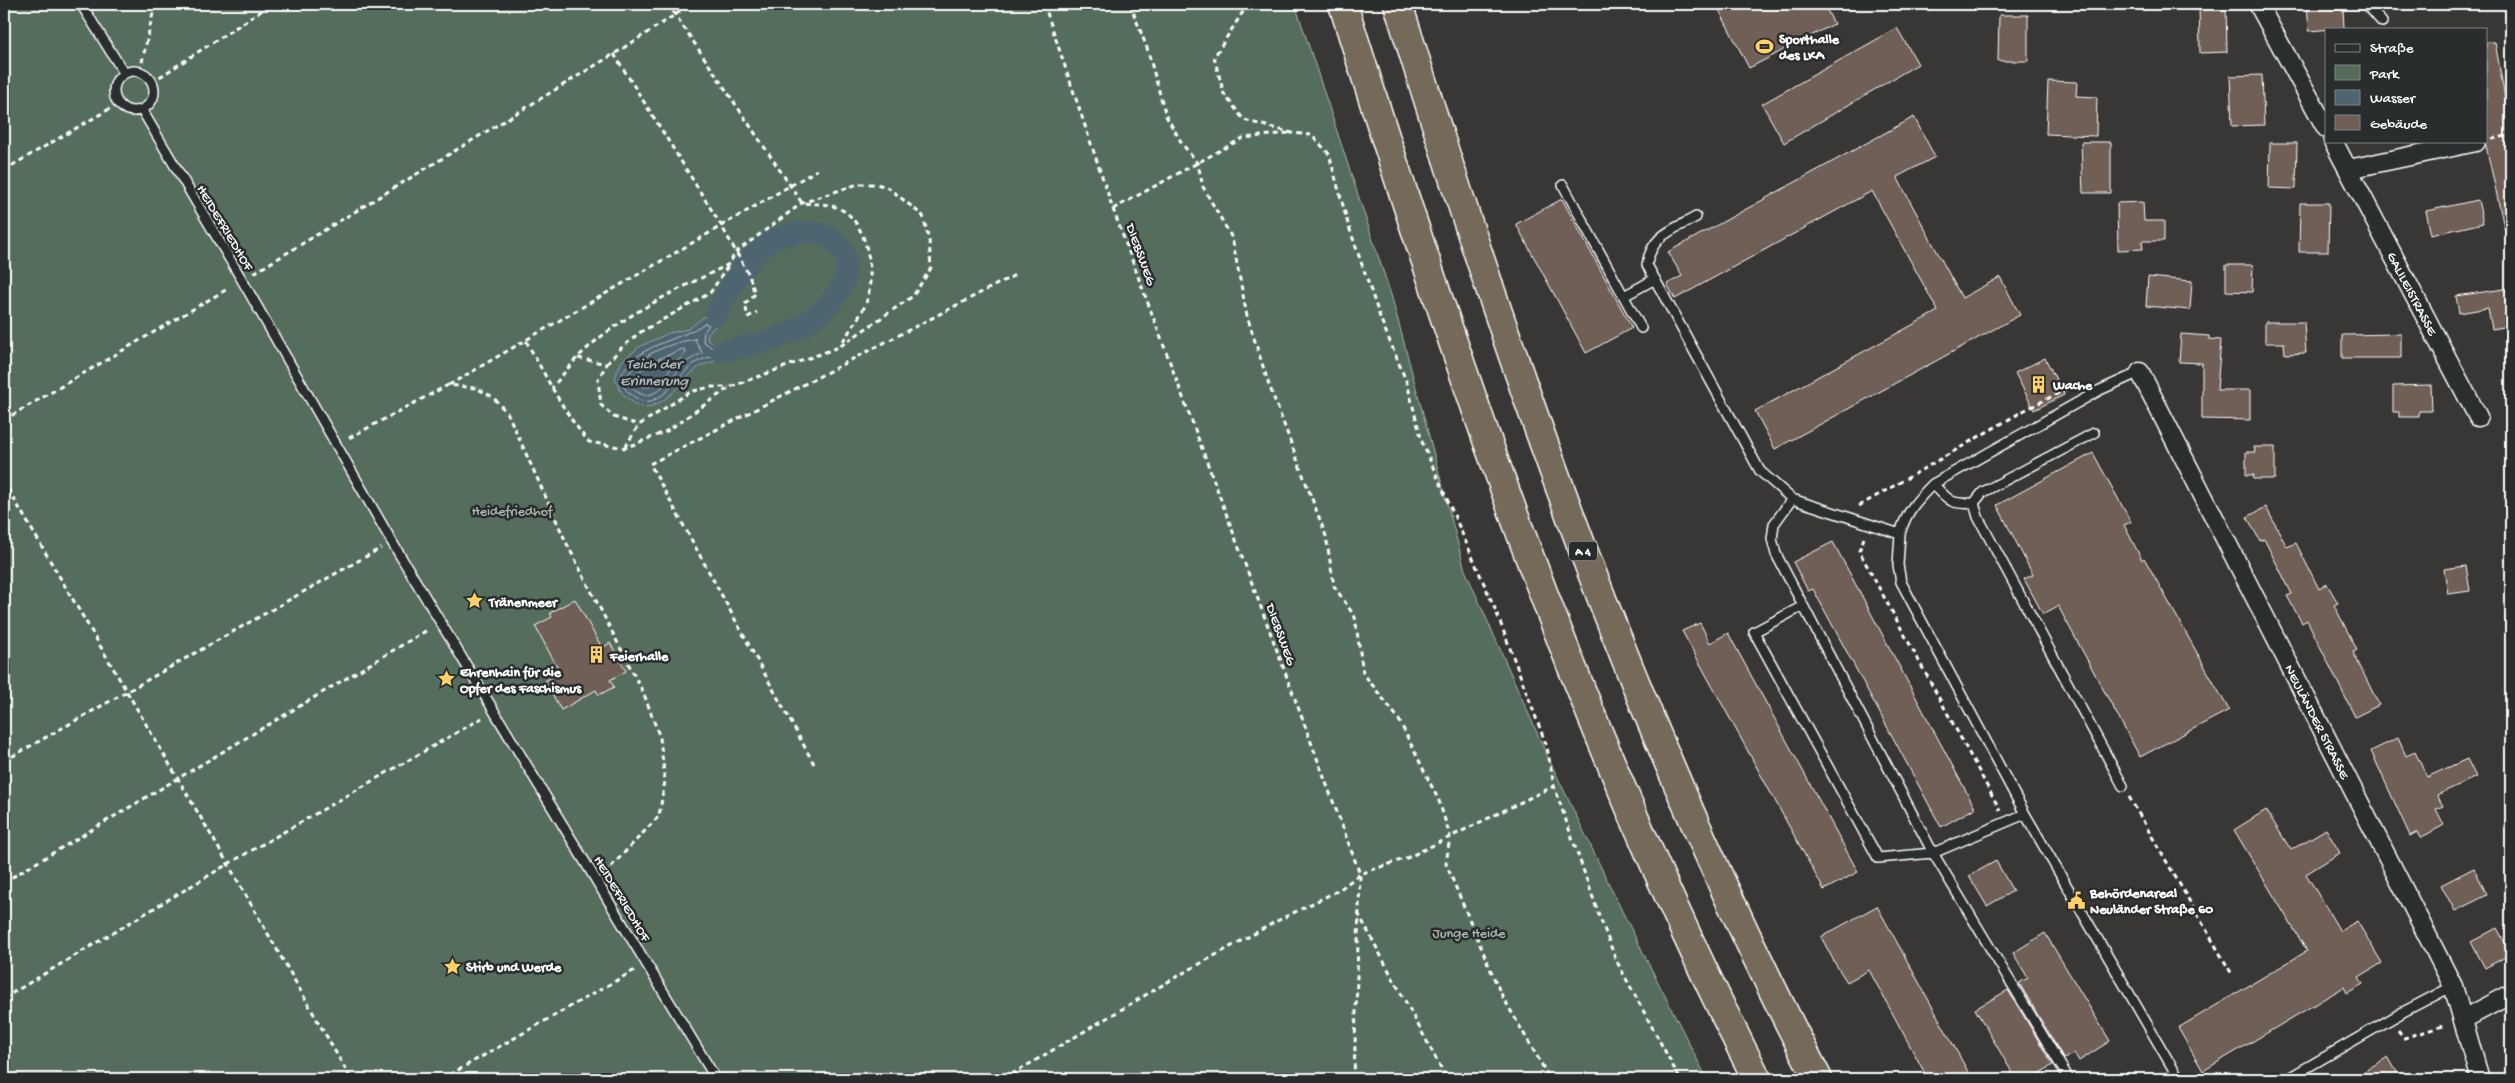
<svg xmlns="http://www.w3.org/2000/svg" width="2515" height="1083" font-family="'Gochi Hand',sans-serif">
<style>
.green{fill:#546d5b;stroke:#aab6ad}
.water{fill:#4d6571;stroke:#94a3aa}
.lines{fill:none;stroke-linecap:round;stroke-linejoin:round}
.shore{stroke:#b8c1c6;stroke-width:1}
.canal{stroke:#4d6571;stroke-width:22}
.building{fill:#6f5f56;stroke:#fff}
.lane-casing{stroke:#fff;stroke-width:12}
.street-casing{stroke:#fff;stroke-width:21}
.highway-casing{stroke:#fff;stroke-width:31}
.path{stroke:#fff;stroke-width:3;stroke-dasharray:5 4;stroke-linecap:butt}
.lane{stroke:#2a2d2e;stroke-width:9}
.street{stroke:#2a2d2e;stroke-width:18}
.highway{stroke:#746a5a;stroke-width:28}
.labels{text-anchor:middle;stroke-width:5;stroke-linejoin:round;paint-order:stroke}
.shield{fill:#2a2d2e;stroke:#bfc0c0;stroke-width:1}
.shield-label{font-size:12px;font-weight:bold;fill:#fff}
.poi-label{font-size:14px;font-weight:bold;fill:#fff;stroke:#2a2d2e;text-anchor:start}
.street-label{font-size:14px;fill:#fff;stroke:#2a2d2e}
.park-label{font-size:14px;fill:#aab6ad;stroke:#2a2d2e}
.water-label{font-size:15px;font-style:italic;fill:#afbabf;stroke:#2a2d2e}
</style>
<rect width="100%" height="100%" fill="#383736"/>
<filter id="ink" filterUnits="userSpaceOnUse"><feTurbulence type="fractalNoise" baseFrequency=".02" numOctaves="2"/><feDisplacementMap in="SourceGraphic" scale="10" xChannelSelector="R" yChannelSelector="G"/><feConvolveMatrix kernelMatrix="1 2 1 2 8 2 1 2 1" color-interpolation-filters="sRGB"/></filter>
<g filter="url(#ink)">
<!-- green -->
<path class="green" d="M4,4H1295L1392,298L1465,570L1546,753L1622,911L1707,1079H4Z"/>
<!-- water -->
<path class="water" d="M712,311L720,322L708,333L707,340C716,345 722,347 722,359C713,362 701,364 694,371C678,385 656,419 632,402C621,394 619,389 615,377L622,361L639,347L669,333L688,329Z"/>
<g class="lines">
<!-- shore -->
<path class="shore" d="M705,323L709,325L704,332L703,341L715,350L716,355C708,358 698,360 691,366C678,377 656,413 636,398C627,392 623,388 620,378C635,343 677,343 705,323Z
M695,339L702,353C698,355 692,358 688,361C677,369 656,404 639,393C632,389 629,385 627,378C637,354 671,343 695,339Z
M684,349L686,353C673,363 661,387 644,387L636,381L638,373L649,363Z"/>
<!-- canal -->
<path class="canal" d="M716,315C729,290 743,262 766,244C775,238 788,234 799,233C832,228 857,253 842,286C835,300 820,314 808,322C783,340 752,345 722,352"/>
</g>
<!-- building -->
<path class="building" d="M1716,4H1824L1834,24L1749,68Z
M2199,4H2226L2227,52L2200,53Z
M2307,4H2335V10L2343,9L2344,28L2309,31Z
M1999,15H2028V61H1998Z
M1897,28L1918,64L1784,143L1762,104Z
M2486,42H2495L2511,132V227H2504L2486,146Z
M2262,75L2264,125L2232,126L2230,76Z
M2048,81L2077,82L2076,96L2097,97L2096,136L2046,134Z
M1914,117L1935,157L1897,177L1962,298L2000,277L2020,315L1775,449L1755,411L1938,311L1872,191L1675,299L1667,284L1682,276L1668,252Z
M2081,142H2111V193H2083Z
M2270,143H2297L2296,189L2269,188Z
M1562,199L1632,328L1586,353L1516,224Z
M2478,200L2483,223L2431,235L2426,211Z
M2143,202L2144,221H2164V241H2142L2143,249L2118,250L2117,203Z
M2300,203H2329L2328,252H2299Z
M2226,265H2253L2252,292L2226,291Z
M2148,277L2192,281L2190,310L2146,306Z
M2511,288V315L2507,316L2509,326L2492,329L2488,308L2459,313L2456,296Z
M2265,322H2304L2306,353L2285,354L2284,343H2265Z
M2181,334L2209,336V339L2221,340L2217,390H2250V420L2202,419V363L2179,362Z
M2401,334V358H2342V335Z
M2045,358L2064,395L2034,410L2015,373Z
M2431,385L2432,411H2419V417H2399V412H2393V386Z
M2254,447H2275V479H2253L2254,475H2246V452H2255Z
M2093,453L2131,522L2124,525L2142,560L2144,558L2229,710L2140,757L2058,606L2043,614L2024,579L2033,575L1997,505Z
M2266,507L2287,547L2296,543L2319,589L2327,584L2338,603L2334,605L2357,650L2353,652L2379,705L2355,717L2307,620L2302,623L2287,596L2292,594L2264,539L2260,541L2247,517Z
M1833,542L1975,808L1941,827L1813,589L1808,591L1793,562Z
M2466,566L2470,591L2448,594L2444,569Z
M575,599L602,648L610,643L626,671L610,680L614,687L599,695L596,690L561,710L545,681L560,672L535,626L552,617L550,613Z
M1700,623L1710,643L1728,633L1858,872L1824,890L1682,631Z
M2398,738L2406,756L2415,752L2427,777L2467,759L2476,777L2437,795L2443,806L2436,809L2444,825L2420,838L2417,832L2410,836L2371,751Z
M2266,810L2291,850L2326,829L2340,853L2306,874L2340,931L2357,921L2382,963L2359,977L2363,984L2347,993L2344,987L2203,1071L2178,1028L2307,951L2234,830Z
M1996,861L2013,891L1987,906L1969,876Z
M2474,868L2487,895L2455,911L2441,885Z
M1877,906L1916,977L1972,1079H1928L1869,970L1847,982L1836,965L1821,937Z
M2497,928L2511,954L2485,968L2471,942Z
M2045,933L2110,1041L2079,1061L2074,1053L2064,1059L2019,983L2028,978L2013,953Z
M2008,990L2053,1065L2030,1079H2016L1975,1009Z
M2388,1057L2401,1079H2351Z"/>
<g class="lines">
<defs>
<path id="lane" d="M81,4L124,73
M2366,4L2382,22
M114 91a20 20 0 1 1 40 0a20 20 0 1 1-40 0Z
M142,110L242,280L392,542L716,1079
M1563,185L1641,328
M1696,217C1673,230 1651,235 1647,265L1760,471L1792,499L1900,534C1906,512 1917,500 1933,484L2100,390L2140,372
M1624,296L1655,279
M2094,433L1983,492L1974,503L1978,517L2123,786
M1933,484C1949,501 1951,505 1974,503
M1792,499L1774,524L1772,539L1776,554L1933,853L1878,858L1754,632L1803,606
M1900,534L1898,565L1901,582L2025,814L2179,1079
M2025,814L1933,853L2069,1079
M2287,1079L2403,1012L2453,986"/>
<g id="street">
<path d="M2258,4L2326,128"/>
<path id="s1" d="M2333,141L2478,417"/>
<path d="M2349,169L2476,142"/>
<path id="s2" d="M2140,372L2453,986L2480,1079"/>
<path d="M2464,1019L2511,994"/>
</g>
<path id="highway" d="M1343,4C1458,371 1581,736 1757,1079
M1398,4C1512,371 1639,738 1818,1079"/>
</defs>
<!-- lane casing -->
<use href="#lane" class="lane-casing"/>
<!-- street casing -->
<use href="#street" class="street-casing"/>
<!-- highway casing -->
<use href="#highway" class="highway-casing"/>
<!-- path -->
<path class="path" d="M668,4L802,203C814,204 829,203 840,209C868,221 876,277 866,303C860,318 848,332 840,346
M1044,4L1113,209L1360,874L1354,1079
M1130,4L1147,48L1166,116L1183,145L1198,164L1203,187L1232,238L1247,316L1268,382L1326,536L1334,586L1355,617L1363,673L1398,718L1439,801L1450,836L1446,864L1500,992L1550,1079
M1248,4L1214,57L1224,94L1244,120L1292,133L1312,135L1329,154L1348,224L1381,320L1407,383L1422,442L1496,611L1547,747L1554,786L1599,915L1616,960L1680,1079
M614,54L721,225L749,275L755,294L745,304L748,317L757,312
M140,71L155,4
M152,82L272,4
M2492,139L2511,135
M4,170L118,104
M1113,209L1243,138L1289,133
M254,273L614,54L692,4
M526,341C546,376 563,412 589,442L625,448L667,431L730,387L839,347L913,296L931,268L929,240L923,216L889,188L877,184H858L802,203L736,252L729,264C676,291 618,316 576,359C568,368 560,378 552,388
M578,358L607,364L598,379L601,405L614,417L639,425
M607,364L619,350L639,333L710,293L728,266
M449,385L817,170
M4,420L229,288
M349,438L448,385L476,388L493,397L508,414L567,544L644,694L660,738L665,781L659,816L606,872
M625,447L639,425L690,392L710,387H729
M4,482L228,864L351,1079
M1859,506L2025,410L2067,389
M1864,538L1859,551L2000,810
M4,761L381,548
M814,764L650,464L1015,275
M2129,797L2233,976
M4,882L429,629
M1358,913L1447,1079
M4,926L6,964L4,973
M4,998L228,864L482,718
M2398,1030L2404,1038L2446,1025
M442,1079L635,970
M1004,1079L1176,977L1277,921L1339,890L1360,874L1407,858L1554,786"/>
<!-- lane -->
<use href="#lane" class="lane"/>
<!-- street -->
<use href="#street" class="street"/>
<!-- highway -->
<use href="#highway" class="highway"/>
</g>
</g>
<!-- icons -->
<defs>
<symbol id="stadium-bare" viewBox="-9 -9 18 18"><path d="M0-5a6.5 5 0 1 0 0 10a6.5 5 0 1 0 0-10ZM-3.5-1.8h7v3.6h-7Z" fill="#ffd166" stroke="#2a2d2e" stroke-width="2.5" paint-order="stroke"/></symbol>
<symbol id="building-bare" viewBox="-9 -9 18 18"><path d="M-4-6H4V6H1V3H-1V6H-4ZM-2.5-4.3h1.7v1.8h-1.7ZM.8-4.3h1.7v1.8H.8ZM-2.5-1h1.7V.8h-1.7ZM.8-1h1.7V.8H.8Z" fill="#ffd166" stroke="#2a2d2e" stroke-width="2.5" paint-order="stroke"/></symbol>
<symbol id="sight-bare" viewBox="-9 -9 18 18"><path d="M0-6L1.8-2.2L6-1.7L2.9 1.2L3.7 5.4L0 3.3L-3.7 5.4L-2.9 1.2L-6-1.7L-1.8-2.2Z" fill="#ffd166" stroke="#2a2d2e" stroke-width="2.5" paint-order="stroke"/></symbol>
<symbol id="civic-bare" viewBox="-9 -9 18 18"><path d="M-.6-6.5H3V-4.5H.6V-3L4-1V1h2V6H-6V1h2V-1L-.6-3ZM-1.2 2.5V6h2.4V2.5Z" fill="#ffd166" stroke="#2a2d2e" stroke-width="2.5" paint-order="stroke"/></symbol>
</defs>
<g fill-rule="evenodd">
<use href="#stadium-bare" x="1752" y="34" width="25" height="25"/>
<use href="#building-bare" x="2026" y="372" width="25" height="25"/>
<use href="#sight-bare" x="462" y="588" width="25" height="25"/>
<use href="#building-bare" x="584" y="642" width="25" height="25"/>
<use href="#sight-bare" x="434" y="666" width="25" height="25"/>
<use href="#civic-bare" x="2064" y="888" width="25" height="25"/>
<use href="#sight-bare" x="440" y="954" width="25" height="25"/>
</g>
<g class="labels">
<!-- shield labels -->
<rect class="shield" x="1569" y="541.5" width="28" height="19" rx="4"/>
<g class="shield-label">
<text x="1583" y="555">A 4</text>
</g>
<!-- poi labels -->
<g class="poi-label">
<text x="1779" y="43">Sporthalle<tspan x="1779" dy="16">des LKA</tspan></text>
<text x="2053" y="389">Wache</text>
<text x="489" y="606">Tränenmeer</text>
<text x="610" y="660">Feierhalle</text>
<text x="460" y="676">Ehrenhain für die<tspan x="460" dy="16">Opfer des Faschismus</tspan></text>
<text x="2090" y="897">Behördenareal<tspan x="2090" dy="16">Neuländer Straße 60</tspan></text>
<text x="466" y="971">Stirb und Werde</text>
</g>
<!-- street labels -->
<g class="street-label">
<text transform="translate(226 227) rotate(59)" y="5">HEIDEFRIEDHOF</text>
<text transform="translate(1142 254) rotate(70)" y="5">DIEBSWEG</text>
<text dy="5" stroke="none"><textPath href="#s1" startOffset="172">GALILEISTRASSE</textPath></text>
<text transform="translate(1282 634) rotate(70)" y="5">DIEBSWEG</text>
<text dy="5" stroke="none"><textPath href="#s2" startOffset="392">NEULÄNDER STRASSE</textPath></text>
<text transform="translate(623 898) rotate(59)" y="5">HEIDEFRIEDHOF</text>
</g>
<!-- park labels -->
<g class="park-label">
<text x="512" y="515">Heidefriedhof</text>
<text x="1469" y="937">Junge Heide</text>
</g>
<!-- water labels -->
<g class="water-label">
<text x="654" y="368">Teich der<tspan x="654" dy="17">Erinnerung</tspan></text>
</g>
</g>
<!-- margin -->
<rect width="2515" height="1083" fill="none" stroke="#2a2d2e" stroke-width="20"/>
<rect x="10" y="10" width="2495" height="1063" fill="none" stroke="#fff" stroke-width="2" filter="url(#ink)"/>
<!-- legend -->
<rect x="2325" y="28" width="162" height="115" fill="#2a2d2e" stroke="#7f8182"/>
<rect x="2335" y="44" width="25" height="8" fill="#2a2d2e" stroke="#7f8182"/>
<text x="2370" y="52" font-size="15" fill="#ffffff">Straße</text>
<rect x="2335" y="65" width="25" height="15" fill="#546d5b" stroke="#7f8182"/>
<text x="2370" y="78" font-size="15" fill="#ffffff">Park</text>
<rect x="2335" y="90" width="25" height="15" fill="#4d6571" stroke="#7f8182"/>
<text x="2370" y="102" font-size="15" fill="#ffffff">Wasser</text>
<rect x="2335" y="115" width="25" height="15" fill="#6f5f56" stroke="#7f8182"/>
<text x="2370" y="128" font-size="15" fill="#ffffff">Gebäude</text>
</svg>
